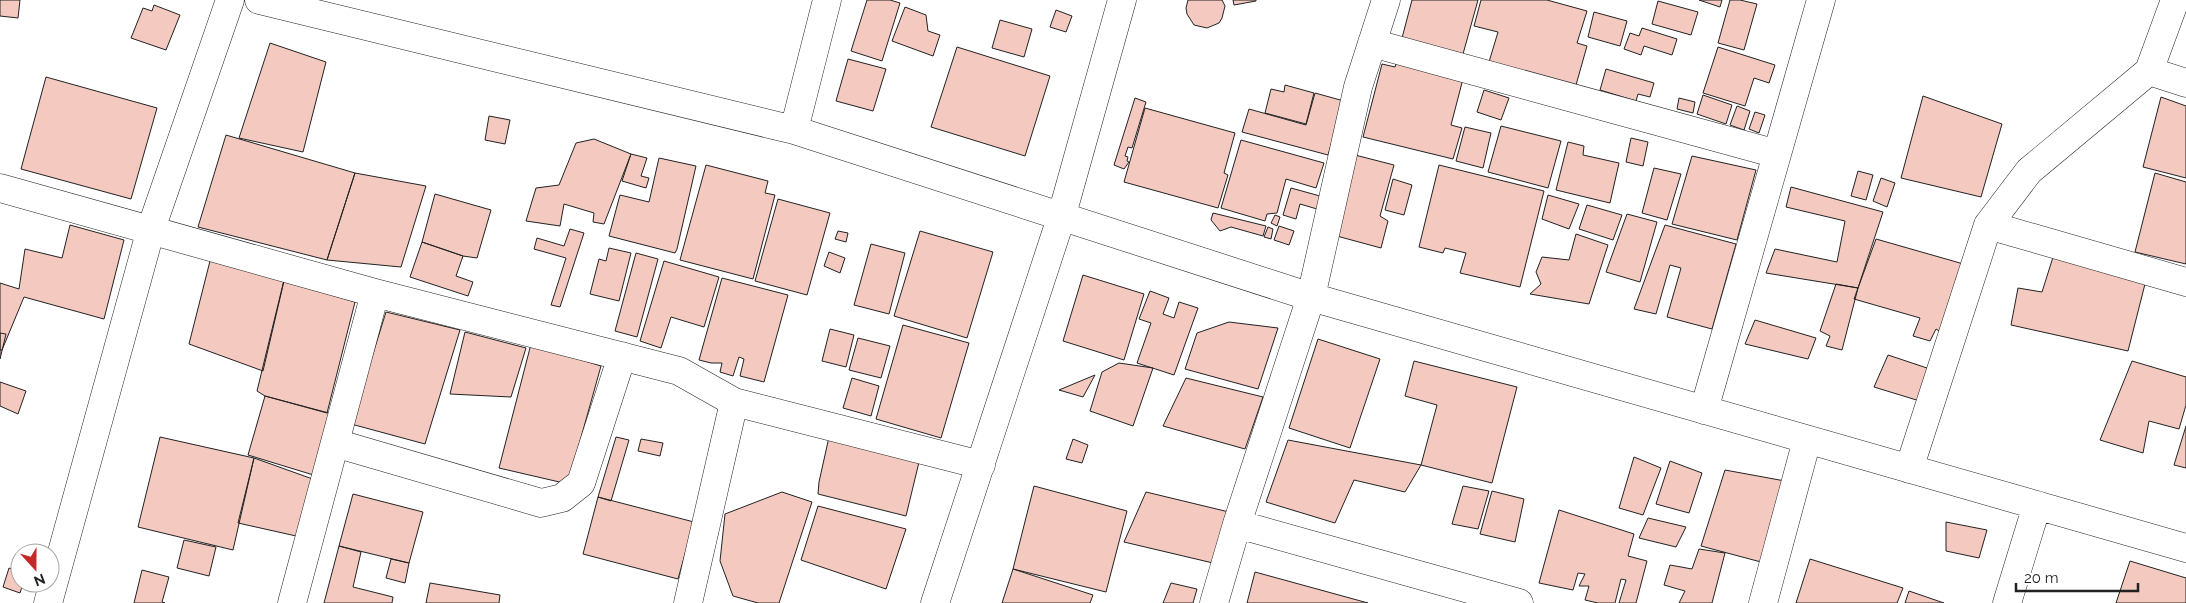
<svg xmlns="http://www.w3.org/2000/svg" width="2186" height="603" font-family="Raleway,sans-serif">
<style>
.building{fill:#f3c9c0;stroke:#222}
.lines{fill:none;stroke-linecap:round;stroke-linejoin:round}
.minor-casing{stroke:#222;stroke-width:29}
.minor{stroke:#fff;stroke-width:28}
</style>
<rect width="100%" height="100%" fill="#fff"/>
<!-- building -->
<path class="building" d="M0,0H20L18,18L0,16Z
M867,0H890L900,3L882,61L851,51Z
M1188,0H1222L1225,6L1222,18L1219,23L1207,28L1194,25L1187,14L1186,8Z
M1233,0H1256V1L1234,5Z
M1412,0H1478L1463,54L1402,38Z
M1481,0H1547L1587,11L1577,43L1587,46L1576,85L1489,62L1498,32L1474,26Z
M1699,0H1722L1720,7Z
M1730,0H1740L1757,4L1744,50L1718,43Z
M1658,1L1698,12L1691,35L1652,24Z
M154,5L180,15L166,50L131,38L143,8L152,11Z
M905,7L926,15L928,31L940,35L933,56L892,41Z
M1056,10L1072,16L1066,32L1050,27Z
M1594,12L1627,21L1620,46L1588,37Z
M1000,20L1032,29L1024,57L992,48Z
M1642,28L1677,39L1672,55L1644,46L1641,55L1624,49L1630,33L1639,36Z
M270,43L326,62L303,152L239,138Z
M957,47L1050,76L1025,156L931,127Z
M1718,47L1775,65L1769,83L1754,78L1745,106L1703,93Z
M1398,58L1464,75L1451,125L1462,128L1453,159L1363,137L1382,64L1395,67Z
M848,59L886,69L873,111L836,101Z
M1606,69L1654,83L1650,97L1638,94L1636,101L1600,90Z
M46,77L157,108L131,199L21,169Z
M1285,85L1314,93L1306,124L1265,113L1271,89L1284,92Z
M1484,90L1509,98L1501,120L1477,112Z
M1315,93L1344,101L1328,155L1242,132L1249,109L1306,125Z
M1703,95L1732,105L1726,124L1697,114Z
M1923,96L2002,124L1981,197L1901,178Z
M2161,97L2186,106V178L2143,167Z
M1135,98L1146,102L1132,148L1128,147L1125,156L1128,157L1127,161L1129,162L1124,169L1114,165Z
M1679,98L1695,102L1693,113L1677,109Z
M1737,106L1750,111L1744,130L1730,125Z
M1145,108L1235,133L1224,173L1228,175L1218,208L1124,182Z
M1755,112L1765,115L1759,133L1749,129Z
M489,116L510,120L505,144L485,140Z
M1501,126L1561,141L1548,188L1488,172Z
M1465,127L1491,133L1483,168L1456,161Z
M226,135L355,173L327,260L198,227Z
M1631,138L1648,142L1643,166L1626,162Z
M594,139L631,154L604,224L593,222L594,213L564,204L560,226L526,221L536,188L559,185L576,143Z
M1241,140L1324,163L1316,188L1286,179L1277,213L1267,214L1265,221L1221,208Z
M1568,142L1584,146L1583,155L1619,163L1610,203L1556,190Z
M631,154L647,158L641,176L649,178L646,188L622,181Z
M1355,155L1394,165L1380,216L1388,221L1381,248L1333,235Z
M1692,156L1756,170L1737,240L1672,224Z
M659,158L696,166L677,249L675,253L609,236L620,195L649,202Z
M706,165L768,181L765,193L775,195L753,279L680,260Z
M1439,165L1544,191L1520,287L1460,273L1466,253L1445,248L1443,253L1419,247Z
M1654,168L1681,174L1667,220L1642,213Z
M1858,171L1873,175L1866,200L1851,196Z
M355,173L426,186L401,267L327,260Z
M2155,173L2186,182V264L2135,252Z
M1881,178L1895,183L1887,207L1873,201Z
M1393,179L1412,185L1404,215L1385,210Z
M1791,187L1883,212L1858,288L1766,273L1775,249L1837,262L1845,221L1786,207Z
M1291,188L1320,196L1317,209L1300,204L1296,219L1283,215Z
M435,194L491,210L477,258L463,256L422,242Z
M1548,195L1579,204L1569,229L1542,219Z
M778,199L830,213L807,295L755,281Z
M1587,205L1622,215L1613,240L1579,229Z
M1213,213L1266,226L1263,236L1231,227L1220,231L1211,220Z
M1627,214L1657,222L1640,282L1606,272Z
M1275,215L1280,217L1277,226L1271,223Z
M70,225L124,240L104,319L24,297L2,350H0V283L19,289L25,249L62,258Z
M1665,225L1736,244L1712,329L1667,317L1681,268L1670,265L1656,314L1634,309Z
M1279,226L1294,231L1289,245L1274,240Z
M1268,227L1273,229L1271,239L1264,237Z
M570,229L584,233L560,307L551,305L566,258L534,249L537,238L564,246Z
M838,231L848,233L846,242L835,239Z
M920,231L993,252L967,338L894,316Z
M1576,234L1608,245L1589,304L1530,294L1541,284L1536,272L1542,257L1569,260Z
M1876,239L1967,265L1943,333L1936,329L1930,341L1913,336L1920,318L1854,299Z
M422,242L463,256L456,276L473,282L468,296L410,277Z
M871,244L905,253L889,314L854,305Z
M609,248L631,253L619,301L590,294L599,259L606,261Z
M829,252L845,258L840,273L824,266Z
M636,253L658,259L637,337L615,331Z
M2054,254L2145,284L2128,351L2011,325L2018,288L2042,292Z
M211,257L284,281L263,371L189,344Z
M664,261L719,277L704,327L671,317L661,348L640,341Z
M1083,275L1144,294L1124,360L1063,341Z
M722,278L788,295L764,382L740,376L744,359L739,357L733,376L720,372L722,363H711L699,360Z
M284,280L355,302L327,413L265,396L257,391Z
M1836,284L1858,288L1842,350L1826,346L1830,336L1820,331Z
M1150,291L1169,298L1163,314L1174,318L1179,302L1198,308L1174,375L1137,363L1151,323L1139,319Z
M386,312L460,330L425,444L351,424Z
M1755,320L1816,338L1808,359L1745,344Z
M1229,322L1278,328L1258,389L1185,369L1197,333Z
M903,325L969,343L941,438L876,419Z
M830,329L854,335L846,367L822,361Z
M465,332L526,348L511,397L450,394Z
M0,333L6,334L0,359Z
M858,338L890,346L881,378L849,370Z
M1318,339L1380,359L1350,448L1289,428Z
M531,344L601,366L568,484L499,468Z
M1888,355L1933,370L1923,402L1874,387Z
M1414,361L1517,387L1492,483L1421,465L1437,405L1405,396Z
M2132,361L2186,377V405L2179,429L2149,421L2143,453L2100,440Z
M1119,363L1153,368L1133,426L1090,411L1102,372Z
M1095,375L1083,397L1059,390Z
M852,378L879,386L871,416L843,408Z
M1186,378L1263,397L1245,449L1163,426Z
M0,382L26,391L18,414L0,406Z
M265,396L340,416L320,477L248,455Z
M2186,426V468L2174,465Z
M160,437L254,458L233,550L138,527Z
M616,437L629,440L611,501L598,497Z
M829,437L920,458L906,516L818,494L819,482Z
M641,439L663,443L660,456L638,451Z
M1073,439L1088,445L1082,463L1066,459Z
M1288,440L1421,465L1405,492L1354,480L1335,523L1266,502Z
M1634,457L1661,468L1643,515L1619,508Z
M254,458L321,482L305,538L238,523Z
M1670,461L1702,473L1689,513L1656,504Z
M1725,470L1785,481L1761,562L1701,546Z
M1034,486L1127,511L1106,592L1013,569Z
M1463,486L1489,491L1478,529L1452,524Z
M1492,491L1524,499L1515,542L1480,534Z
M782,492L812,502L779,603H758L733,596L720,561L725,514Z
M1146,492L1229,512L1213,563L1124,542Z
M353,494L423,512L409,563L339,546Z
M598,497L694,522L678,579L583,554Z
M818,506L906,529L886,589L801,560Z
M1559,510L1634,534L1628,556L1647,561L1636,603H1619L1626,580L1621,579L1615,603H1598L1585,600L1589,586H1579L1585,574L1578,573L1573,590L1539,583Z
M1648,518L1686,527L1676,547L1639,538Z
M1946,522L1987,530L1979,558L1946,551Z
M184,540L216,547L209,576L177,568Z
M339,546L361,552L353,587L393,597L392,603H324Z
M1699,549L1725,553L1712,603H1679L1685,591L1664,585L1670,565L1692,569Z
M391,559L409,563L405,583L386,578Z
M1810,559L1903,588L1897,603H1796Z
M2130,561L2186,578V603H2116Z
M9,568L20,572V583H32L31,586L23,584L20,593L3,587Z
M1013,569L1093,595L1090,603H1002Z
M142,570L169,577L162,602L165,603H134Z
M1255,572L1368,603H1247Z
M430,583L500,595L499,603H426Z
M1171,583L1197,589L1193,603H1163Z
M1909,591L1944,603H1905Z"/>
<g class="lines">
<defs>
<path id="minor" d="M259,0L794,130L1311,297L2186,548
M1372,43L1777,154
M2149,71L2175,0
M794,130L827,0
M0,188L375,293L679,371L734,402L981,465
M1988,225L2186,282
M1704,410L1821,0
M335,443L541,503L562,498L581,483L622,356
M1909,469L1988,225L2029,171L2149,71L2186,83
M1237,524L1519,603
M48,603L151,229L230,0
M292,603L375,293
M688,603L734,402
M935,603L1061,218L1122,0
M1214,603L1237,524L1311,297L1358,87L1386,0
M1763,603L1807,440
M2007,603L2037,505"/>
</defs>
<!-- minor casing -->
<use href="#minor" class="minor-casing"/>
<!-- minor -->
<use href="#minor" class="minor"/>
</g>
<!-- north arrow -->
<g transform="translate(35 568) rotate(159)"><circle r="24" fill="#ffffff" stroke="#a7a7a7"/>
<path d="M0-4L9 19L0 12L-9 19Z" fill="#c62828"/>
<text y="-8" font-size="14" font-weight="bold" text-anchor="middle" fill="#222222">N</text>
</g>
<!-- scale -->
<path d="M2016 583v8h122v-8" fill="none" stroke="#222222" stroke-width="2.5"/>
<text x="2024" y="583" font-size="15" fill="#222222" stroke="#ffffff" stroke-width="4" paint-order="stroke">20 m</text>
</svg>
